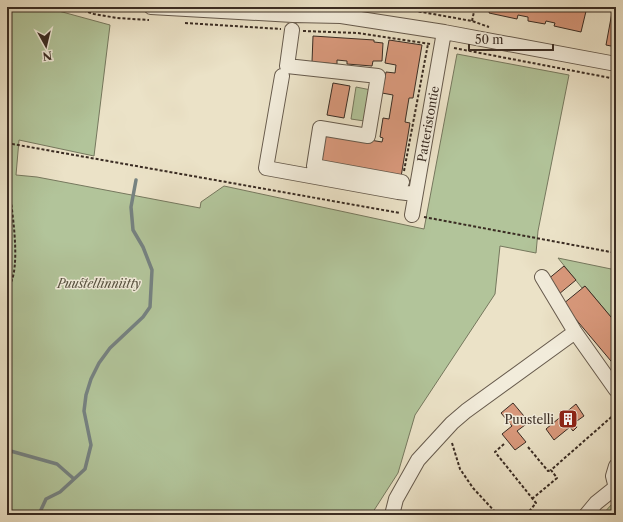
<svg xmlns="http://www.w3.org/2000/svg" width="623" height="522" font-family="'Libre Caslon Text',serif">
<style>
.green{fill:#b2c49a;stroke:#76785e}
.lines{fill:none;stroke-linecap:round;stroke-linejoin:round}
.stream{stroke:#768281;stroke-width:3.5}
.building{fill:#d8987b;stroke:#3a2c23}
.minor-casing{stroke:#665a4c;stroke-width:16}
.path{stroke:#3a2c23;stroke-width:2;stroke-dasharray:3 2;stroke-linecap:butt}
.minor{stroke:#f2ecdb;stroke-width:14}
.labels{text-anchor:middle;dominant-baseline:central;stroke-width:3;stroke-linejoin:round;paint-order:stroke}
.street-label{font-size:12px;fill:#3a2c23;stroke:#f2ecdb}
.park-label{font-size:12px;font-style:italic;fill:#585241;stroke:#f2ecdb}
.poi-label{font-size:12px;fill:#3a2c23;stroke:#f2ecdb;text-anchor:end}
</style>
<rect width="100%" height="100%" fill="#ebe2c7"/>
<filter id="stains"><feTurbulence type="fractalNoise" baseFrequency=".005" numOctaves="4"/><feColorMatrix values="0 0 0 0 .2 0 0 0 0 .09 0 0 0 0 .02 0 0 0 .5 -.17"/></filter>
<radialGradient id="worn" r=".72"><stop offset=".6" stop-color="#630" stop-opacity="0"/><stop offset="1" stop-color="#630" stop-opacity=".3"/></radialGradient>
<path class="green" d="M7,7H44L110,25L94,156L19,140L16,175L37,177L200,208L201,202L224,186L424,229L457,54L569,75L538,231L536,253L500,246L495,294L415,415L398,473L371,515H7Z
M356,87L376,91L371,122L351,119Z
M558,258L616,270V323L585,286L582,288Z
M612,504L616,509V515H602Z"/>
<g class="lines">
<path class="stream" d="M7,450L57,464L74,479
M40,512L46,499L60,492L85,469L91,445L84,411L86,395L91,379L99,363L110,348L143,317L150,307L152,270L143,247L133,230L131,207L136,180"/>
</g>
<path class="building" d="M491,7H587L581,32L554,26L555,23L546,21L545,24L528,21V17L518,15L517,19L489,13Z
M613,7H616V47L606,45Z
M313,36L374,40V42L383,43L382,61H373L372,66L347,64V61L337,60V64L312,62Z
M389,40L422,45L413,98H409L405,122L410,123L401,177L317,163L322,132L382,142L383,138L380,137L383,118L389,119L393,95L382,93L386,72L395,73L396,65L385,63Z
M333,83L350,86L344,118L327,115Z
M564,266L576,280L559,294L547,280Z
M585,286L616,323V367L563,304Z
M513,403L529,422L517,431L526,442L515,450L502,434L512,426L501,413Z
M576,404L584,416L574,423L577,427L573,431L570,427L554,440L546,429Z"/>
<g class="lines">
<g class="minor-casing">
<path id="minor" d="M151,7L293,15L341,16L444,32L616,64
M292,30L287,66L378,76L368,136L320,128L314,166L402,182
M282,76L266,168L398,192L415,194
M412,215L444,32
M542,277L575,332L616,390
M616,466L613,476L616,488
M392,515L396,499L418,460L452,423L466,411L575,332
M586,515L596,503L616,487"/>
</g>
<path class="path" d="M74,7L94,14L117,18L149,20
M394,7L472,21L489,27
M472,21L475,7
M185,23L281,29
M303,31L358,33L430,44
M454,48L616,79
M7,143L400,213
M404,171L428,44
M7,175C10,197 24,273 7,288
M424,217L616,253
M452,443L460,469L473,488L498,515
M504,444L495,452L536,503L526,515
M528,447L548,471L551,470
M532,499L557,478L551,470L616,413"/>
<use href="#minor" class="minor"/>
</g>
<defs>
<g id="building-square" transform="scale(1)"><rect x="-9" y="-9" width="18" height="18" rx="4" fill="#8f2418" stroke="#f2ecdb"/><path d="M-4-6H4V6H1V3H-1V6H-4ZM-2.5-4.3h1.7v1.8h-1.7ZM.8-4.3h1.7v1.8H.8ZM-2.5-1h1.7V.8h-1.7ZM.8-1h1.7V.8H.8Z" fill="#fff"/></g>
</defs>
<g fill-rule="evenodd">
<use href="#building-square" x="568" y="419"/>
</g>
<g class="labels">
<g class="street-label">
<text transform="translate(428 124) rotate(-80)">Patteristontie</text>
</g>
<g class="park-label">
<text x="99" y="283">Puustellinniitty</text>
</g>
<g class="poi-label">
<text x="554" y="419">Puustelli</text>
</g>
</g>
<rect width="623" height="522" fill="none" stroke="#ebe2c7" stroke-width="24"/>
<rect x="8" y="8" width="607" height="506" fill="none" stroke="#3a2c23" stroke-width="2"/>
<rect x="12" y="12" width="599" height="498" fill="none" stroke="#3a2c23"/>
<g transform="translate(46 46) rotate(172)" stroke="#f2ecdb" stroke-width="3" paint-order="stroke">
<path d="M0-3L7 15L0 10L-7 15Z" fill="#3a2c23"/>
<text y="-6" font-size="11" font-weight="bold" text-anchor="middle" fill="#3a2c23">N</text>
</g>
<path d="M469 44v6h84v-6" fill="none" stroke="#3a2c23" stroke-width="2"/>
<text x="475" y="44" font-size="12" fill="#3a2c23" stroke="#f2ecdb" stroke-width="3" paint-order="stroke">50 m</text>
<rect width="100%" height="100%" filter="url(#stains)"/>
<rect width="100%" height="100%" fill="url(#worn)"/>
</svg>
